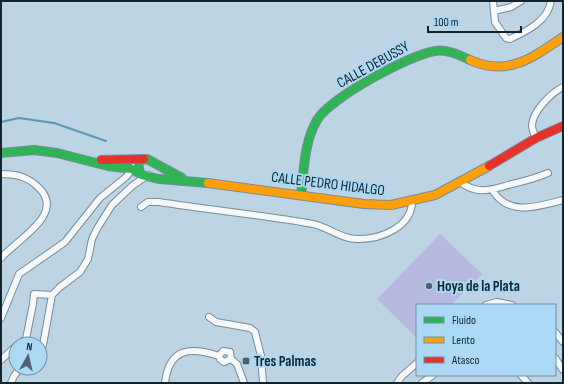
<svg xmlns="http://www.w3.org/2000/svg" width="564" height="384" font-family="'Sofia Sans Condensed',sans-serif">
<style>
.green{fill:#b5b8df}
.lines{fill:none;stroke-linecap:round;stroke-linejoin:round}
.stream{stroke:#5198bd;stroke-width:2}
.street-casing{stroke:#798c98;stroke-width:8}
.fast-casing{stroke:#798c98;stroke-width:10}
.slow-casing{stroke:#798c98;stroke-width:10}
.jam-casing{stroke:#798c98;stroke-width:10}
.street{stroke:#f5f9fb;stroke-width:6}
.fast{stroke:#30b455;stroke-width:8}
.slow{stroke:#ff9f0a;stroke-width:8}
.jam{stroke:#e5322d;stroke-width:8}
.poi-dot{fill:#4e626d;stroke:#abd8f4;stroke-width:1.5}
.labels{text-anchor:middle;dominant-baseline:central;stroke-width:4;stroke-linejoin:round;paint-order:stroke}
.street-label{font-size:15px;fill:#12242e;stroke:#abd8f4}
.poi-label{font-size:15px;font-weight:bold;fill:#12242e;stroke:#abd8f4;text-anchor:start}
</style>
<rect width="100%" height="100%" fill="#bcd4e3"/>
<path class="green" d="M440,234L482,274L451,305H417V338L377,299Z"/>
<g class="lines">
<path class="stream" d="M1,122L19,118L54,123L106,141"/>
<g class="street-casing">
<path id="street" d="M493,1L495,22L506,38L510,39C527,31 548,21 551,1
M494,11L511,7L521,1
M536,138C534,134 532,129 532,125C533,111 551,93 563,87
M1,174C17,174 29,177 40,189C65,215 15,241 1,258
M460,182C479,196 492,189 512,184C525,181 536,178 548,173
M493,191C509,217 539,206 563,200
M141,207L148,202H159C210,210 262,215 313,224C328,227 343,240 359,239C381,239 412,227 412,201
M486,305L497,302L512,305
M209,317L216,322L250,328L255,332L261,356L263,383
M1,318L19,274L65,242L100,198L126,177L134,167
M555,332L563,342
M19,344L26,339L33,304L34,294L52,295
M40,349L43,345L52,295L60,287L80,272L88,259L92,239L98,227L112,205L132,186L148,175
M219,356L223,351L230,352L231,359L237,364L244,383
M219,356L220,359L224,362L231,359
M555,358L563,370
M1,360L16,346
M521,375L528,383
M11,383L14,376L20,368
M165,383C169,347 191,347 219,356
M397,383L402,376L417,363
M422,383L433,375"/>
</g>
<g class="fast-casing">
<path id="fast" d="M1,153L34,150L57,153L108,166L132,169L142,175L159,179L208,183
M140,173L138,163L141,160L147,159L182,178
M301,195C304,170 304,142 317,120C330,98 409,55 435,51C447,49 459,55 470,60"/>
</g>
<g class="slow-casing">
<path id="slow" d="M470,60C508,77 532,58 563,37
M208,183L364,204L391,205L435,195L489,166"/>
</g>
<g class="jam-casing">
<path id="jam" d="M101,160L144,159
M489,166L536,138L563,126"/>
</g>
<use href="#street" class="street"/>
<use href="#fast" class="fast"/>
<use href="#slow" class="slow"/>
<use href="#jam" class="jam"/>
</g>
<g class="poi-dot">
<circle cx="429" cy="286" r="4"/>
<rect x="242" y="357" width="8" height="8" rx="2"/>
</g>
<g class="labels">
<g class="street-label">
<text transform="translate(373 65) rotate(-29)">CALLE DEBUSSY</text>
<text transform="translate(328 184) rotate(7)">CALLE PEDRO HIDALGO</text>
</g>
<g class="poi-label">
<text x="437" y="286">Hoya de la Plata</text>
<text x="254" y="361">Tres Palmas</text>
</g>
</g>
<rect width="564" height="384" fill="none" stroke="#12242e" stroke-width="4"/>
<rect x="416" y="304" width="140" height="72" fill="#abd8f4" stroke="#6e90a5"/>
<rect x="424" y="317" width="20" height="6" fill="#30b455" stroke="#6e90a5"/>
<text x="452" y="324" font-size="12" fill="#12242e">Fluido</text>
<rect x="424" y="337" width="20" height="6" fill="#ff9f0a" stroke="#6e90a5"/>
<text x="452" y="344" font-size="12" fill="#12242e">Lento</text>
<rect x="424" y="357" width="20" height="6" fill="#e5322d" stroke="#6e90a5"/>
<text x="452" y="364" font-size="12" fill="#12242e">Atasco</text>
<g transform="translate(28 356) rotate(8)"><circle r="19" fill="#abd8f4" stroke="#6e90a5"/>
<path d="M0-3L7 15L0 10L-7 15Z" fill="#4e626d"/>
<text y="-6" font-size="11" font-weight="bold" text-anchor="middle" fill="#12242e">N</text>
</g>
<path d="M428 26v6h93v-6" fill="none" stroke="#12242e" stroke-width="2"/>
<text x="434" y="26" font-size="12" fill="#12242e" stroke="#abd8f4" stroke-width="3" paint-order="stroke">100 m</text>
</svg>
